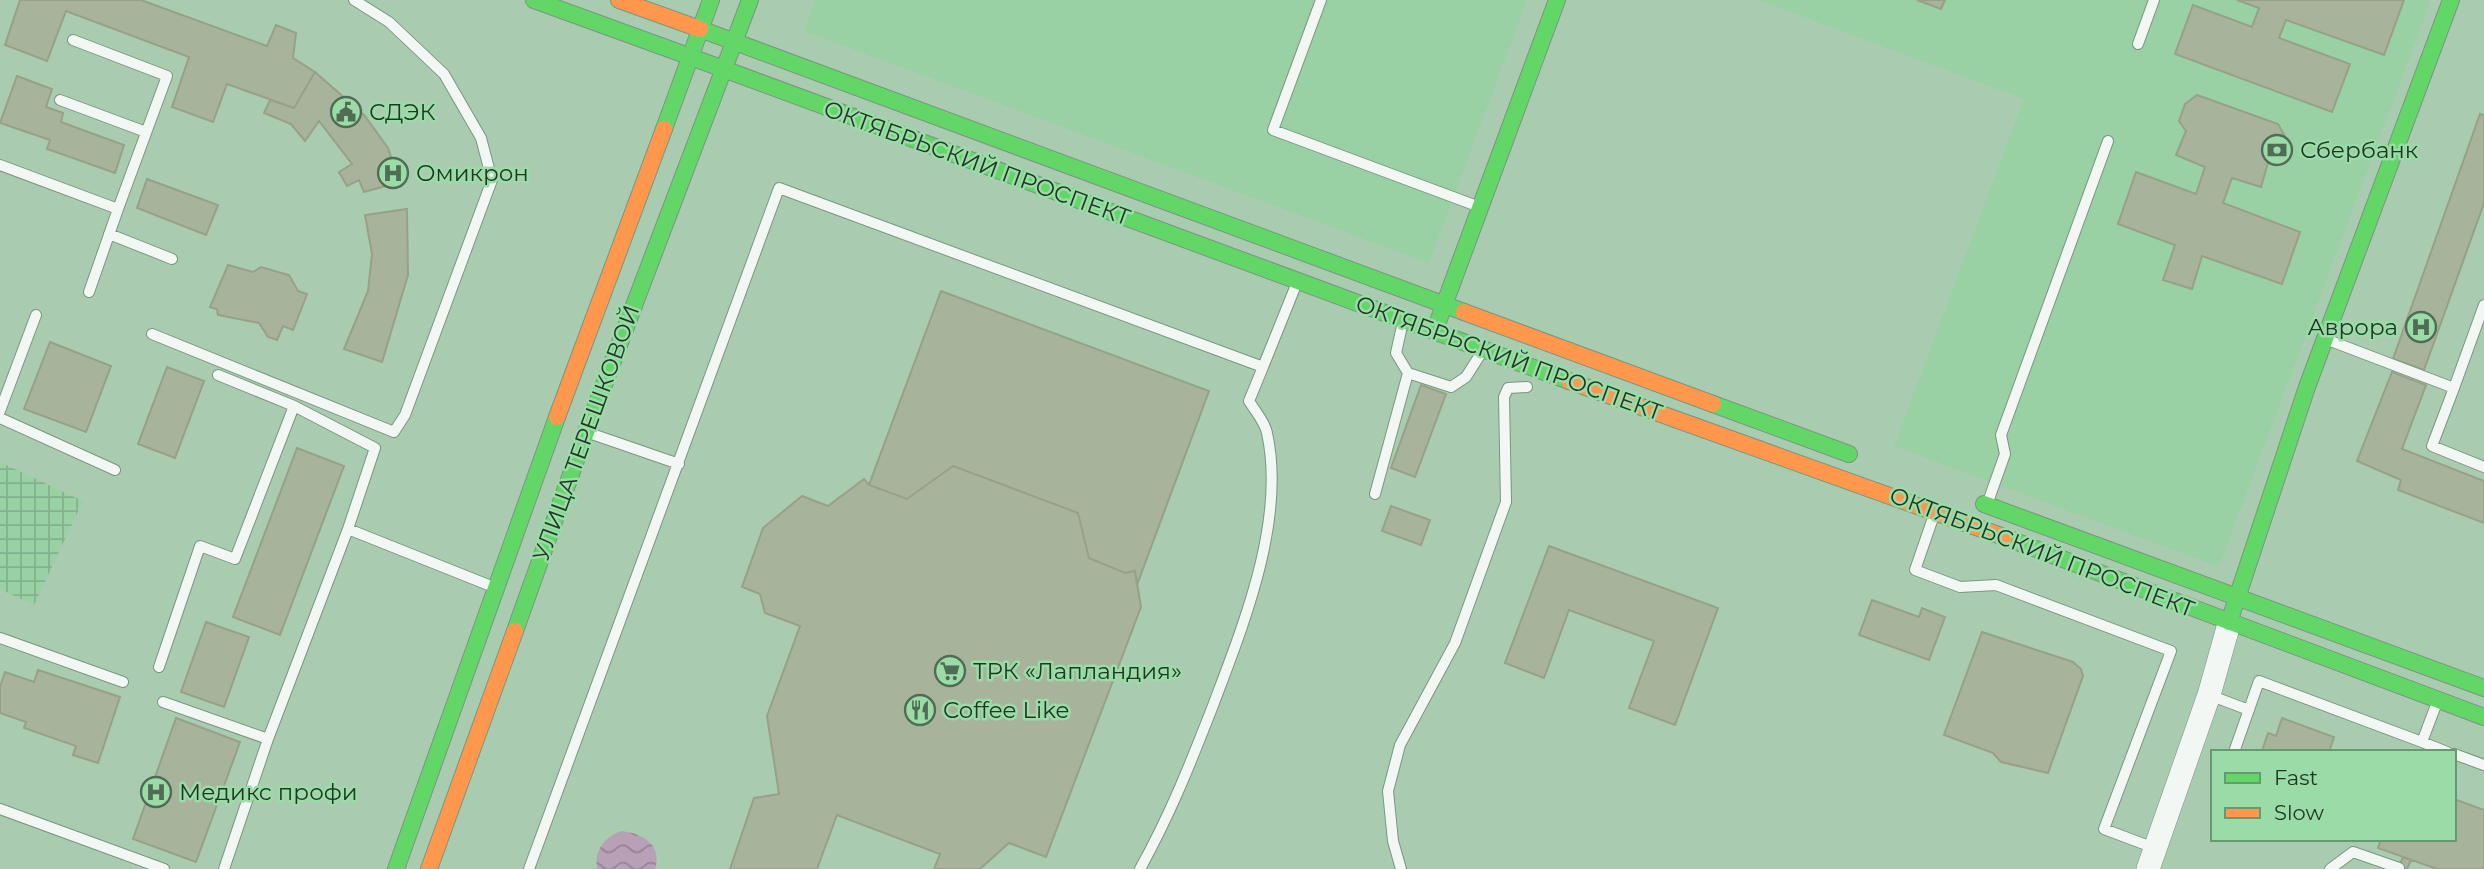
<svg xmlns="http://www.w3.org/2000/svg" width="2484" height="869" font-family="Montserrat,sans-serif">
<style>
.built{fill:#99d0a4}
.industrial{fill:url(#industrial-grid)}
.water{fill:url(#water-waves)}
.building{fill:#a8b39b;stroke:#96a186;stroke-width:2}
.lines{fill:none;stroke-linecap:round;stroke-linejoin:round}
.lane-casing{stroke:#7a9680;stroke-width:12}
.street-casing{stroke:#7a9680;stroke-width:24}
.fast-casing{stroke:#7a9680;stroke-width:18}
.slow-casing{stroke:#7a9680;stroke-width:18}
.lane{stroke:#f2f7f3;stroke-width:10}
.street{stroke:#f2f7f3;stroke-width:23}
.fast{stroke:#63d668;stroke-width:16}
.slow{stroke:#ff974d;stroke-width:16}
.labels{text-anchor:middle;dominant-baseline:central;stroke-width:5;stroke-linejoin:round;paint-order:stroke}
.poi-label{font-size:23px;fill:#1e3823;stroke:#9adba7;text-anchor:start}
.street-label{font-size:23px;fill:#1e3823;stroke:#9adba7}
</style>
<defs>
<pattern id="industrial-grid" width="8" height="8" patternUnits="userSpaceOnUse" patternTransform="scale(1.75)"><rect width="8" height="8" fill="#99d0a4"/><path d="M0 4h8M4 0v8" fill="none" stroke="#83b38d"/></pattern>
<pattern id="water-waves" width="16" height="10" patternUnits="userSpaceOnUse" patternTransform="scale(1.75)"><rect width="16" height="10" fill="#b8a0b6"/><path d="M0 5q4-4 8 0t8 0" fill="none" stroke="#958394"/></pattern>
</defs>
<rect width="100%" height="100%" fill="#a9ccb0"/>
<path class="built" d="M815,0H1527L1429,263L804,31Z
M1759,0H2431L2219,567L1894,446L2024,99Z"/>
<path class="industrial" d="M0,462L83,501L34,605L0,589Z"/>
<path class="water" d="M621,831C641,833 663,844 655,869H597C594,850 604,838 621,831Z"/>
<path class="building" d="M20,0H141L267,46L276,25L296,33L293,58L315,72L294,108L227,84L213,122L172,107L189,57L66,11L47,61L5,45Z
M1917,0H1945L1941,9Z
M2237,0H2404L2384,55L2286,20L2279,38L2350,64L2332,112L2175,54L2193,5L2252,27L2259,8Z
M315,72L364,115L388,148L400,182L364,192L359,180L347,186L339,172L352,164L319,121L305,141L291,124L264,113L270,100L294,108Z
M17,76L52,89L46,107L63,113L61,122L124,145L115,173L47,149L50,140L0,123Z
M2197,95L2278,124L2286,138L2280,155L2269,159L2261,187L2232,178L2223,203L2300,232L2282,284L2202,256L2192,289L2163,280L2175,245L2118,224L2136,172L2196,194L2205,167L2176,155L2186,131L2179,121L2185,104Z
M2480,114L2484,115V203L2424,370L2393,359Z
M147,179L218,205L206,235L137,208Z
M407,209L408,275L382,362L344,349L368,291L372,254L365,215Z
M228,265L253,272L261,267L289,275L298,291L307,294L293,330L283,326L277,340L268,337L259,323L218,315L217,309L210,307Z
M941,291L1209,391L1137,585L1135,571L1125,573L1089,558L1078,513L953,466L907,499L869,485Z
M50,342L111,366L86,432L24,409Z
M167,367L204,381L175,458L138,444Z
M2392,372L2426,385L2402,449L2484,481V523L2398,490L2401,480L2357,461Z
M1421,385L1446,394L1415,477L1391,468Z
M297,448L344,466L280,635L233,617Z
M953,466L1078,513L1089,558L1125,573L1135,571L1141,607L1046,857L1009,843L980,869H934L940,854L837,815L817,869H730L754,798L779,794L767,716L800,626L765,613L760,594L742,587L763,528L802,496L828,506L864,479L869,485L907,499Z
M1391,506L1430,520L1421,545L1382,531Z
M1549,546L1718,608L1675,725L1629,708L1654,641L1569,610L1544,678L1505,663Z
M1872,600L1919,617L1922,608L1945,617L1929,660L1859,635Z
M206,622L249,637L224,707L181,692Z
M1982,632L2073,662L2081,669L2083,676L2048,773L2001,762L1993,753L1944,735Z
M38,670L120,697L98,763L73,755L76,746L24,728L26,722L0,713V687L5,672L34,682Z
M176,718L240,742L196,862L133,839Z
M2282,718L2334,737L2329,752L2262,751L2268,733L2276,736Z
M2454,799L2484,810V869H2437L2378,848L2381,839H2454Z
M2403,857L2411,860L2407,869H2398Z"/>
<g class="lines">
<g class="lane-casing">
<path id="lane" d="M1321,0L1273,130L1477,206
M73,40L167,76L118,209
M2138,44L2154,0
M60,100L146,132
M0,165L118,209L89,292
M109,234L172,259
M1402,326L1396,353L1408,373L1451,387L1466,377L1480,355
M152,334L394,432L405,415L492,180L481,138L444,74L389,22L354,0
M2328,340L2454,388L2432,446L2484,467
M1263,367L1296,285
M218,375L294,406L375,448L348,529
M2454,388L2484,305
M0,411L36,315
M0,418L115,470
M589,433L679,464
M1375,494L1408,373
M1989,499L2005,454L2001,435L2108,141
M1934,515L1915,570L1960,587L1996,585L2171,651L2104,829L2157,849
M0,638L123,682
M159,667L200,546L235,559L294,406
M2209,695L2249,710
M163,702L268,739L348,529L491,586
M2436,705L2422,742L2447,752
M2234,752L2259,681L2422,742
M2454,754L2484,765
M0,809L164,869
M224,869L268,739
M529,869L779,188L1263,367L1249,401C1255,411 1265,422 1267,433C1286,520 1244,623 1214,703C1191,762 1171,813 1140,869
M1401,869L1393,841L1388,791L1400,745L1455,643L1506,502L1504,397L1508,388L1527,387
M2330,869L2353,852L2399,868"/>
</g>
<g class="street-casing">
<path id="street" d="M2148,869L2209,695L2229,624"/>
</g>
<g class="fast-casing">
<path id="fast" d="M534,0L691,57
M700,29L1464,312
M691,57L1569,381
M664,129L711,0
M1436,327L1557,0
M1713,404L1849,454
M1984,504L2484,688
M2004,537L2484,717
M2229,622L2307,387L2451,0
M515,631L586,432L750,0
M396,869L557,417"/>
</g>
<g class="slow-casing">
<path id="slow" d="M619,0L700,29
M1464,312L1713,404
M1569,381L2004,537
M557,417L664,129
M429,869L515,631"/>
</g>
<use href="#lane" class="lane"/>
<use href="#street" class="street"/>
<use href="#fast" class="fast"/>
<use href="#slow" class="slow"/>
</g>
<defs>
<g id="civic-ring" transform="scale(1.575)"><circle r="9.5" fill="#9adba7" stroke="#4f6c54" stroke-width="1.5"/><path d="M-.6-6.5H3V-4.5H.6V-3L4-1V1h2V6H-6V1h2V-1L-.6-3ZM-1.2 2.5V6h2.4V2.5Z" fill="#4f6c54"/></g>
<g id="bank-ring" transform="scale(1.575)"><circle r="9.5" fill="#9adba7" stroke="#4f6c54" stroke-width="1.5"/><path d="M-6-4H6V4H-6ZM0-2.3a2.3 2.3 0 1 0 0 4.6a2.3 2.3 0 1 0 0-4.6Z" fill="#4f6c54"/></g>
<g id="hospital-ring" transform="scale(1.575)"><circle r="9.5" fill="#9adba7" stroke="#4f6c54" stroke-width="1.5"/><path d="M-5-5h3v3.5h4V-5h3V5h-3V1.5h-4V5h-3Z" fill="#4f6c54"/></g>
<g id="supermarket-ring" transform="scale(1.575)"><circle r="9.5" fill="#9adba7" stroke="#4f6c54" stroke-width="1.5"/><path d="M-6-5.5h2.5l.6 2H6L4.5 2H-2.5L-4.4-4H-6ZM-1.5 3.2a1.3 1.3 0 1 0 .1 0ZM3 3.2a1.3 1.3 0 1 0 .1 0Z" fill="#4f6c54"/></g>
<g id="restaurant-ring" transform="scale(1.575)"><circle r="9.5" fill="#9adba7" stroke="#4f6c54" stroke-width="1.5"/><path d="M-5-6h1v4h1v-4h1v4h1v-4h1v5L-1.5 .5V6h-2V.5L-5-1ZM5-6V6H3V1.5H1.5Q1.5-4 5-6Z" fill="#4f6c54"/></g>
</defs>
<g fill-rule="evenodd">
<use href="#civic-ring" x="346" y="112"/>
<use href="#bank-ring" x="2277" y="150"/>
<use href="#hospital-ring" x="393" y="173"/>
<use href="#hospital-ring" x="2421" y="327"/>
<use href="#supermarket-ring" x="950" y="671"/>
<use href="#restaurant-ring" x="920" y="710"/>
<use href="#hospital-ring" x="156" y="792"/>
</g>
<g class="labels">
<g class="poi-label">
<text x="369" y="112">СДЭК</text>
<text x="2300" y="150">Сбербанк</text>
<text x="416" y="173">Омикрон</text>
<text x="2398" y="327" text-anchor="end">Аврора</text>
<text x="973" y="671">ТРК «Лапландия»</text>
<text x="943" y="710">Coffee Like</text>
<text x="179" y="792">Медикс профи</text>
</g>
<g class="street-label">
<text transform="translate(977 163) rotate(20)">ОКТЯБРЬСКИЙ ПРОСПЕКТ</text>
<text transform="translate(1509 358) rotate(20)">ОКТЯБРЬСКИЙ ПРОСПЕКТ</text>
<text transform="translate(586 433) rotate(-70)">УЛИЦА ТЕРЕШКОВОЙ</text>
<text transform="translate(2042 552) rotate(21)">ОКТЯБРЬСКИЙ ПРОСПЕКТ</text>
</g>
</g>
<rect x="2211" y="750" width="245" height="91" fill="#9adba7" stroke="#689a72" stroke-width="2"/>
<rect x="2225" y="773" width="35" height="10" fill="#63d668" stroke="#689a72" stroke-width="2"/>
<text x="2274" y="785" font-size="21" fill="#1e3823">Fast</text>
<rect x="2225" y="808" width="35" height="10" fill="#ff974d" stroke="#689a72" stroke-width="2"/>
<text x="2274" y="820" font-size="21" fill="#1e3823">Slow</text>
</svg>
